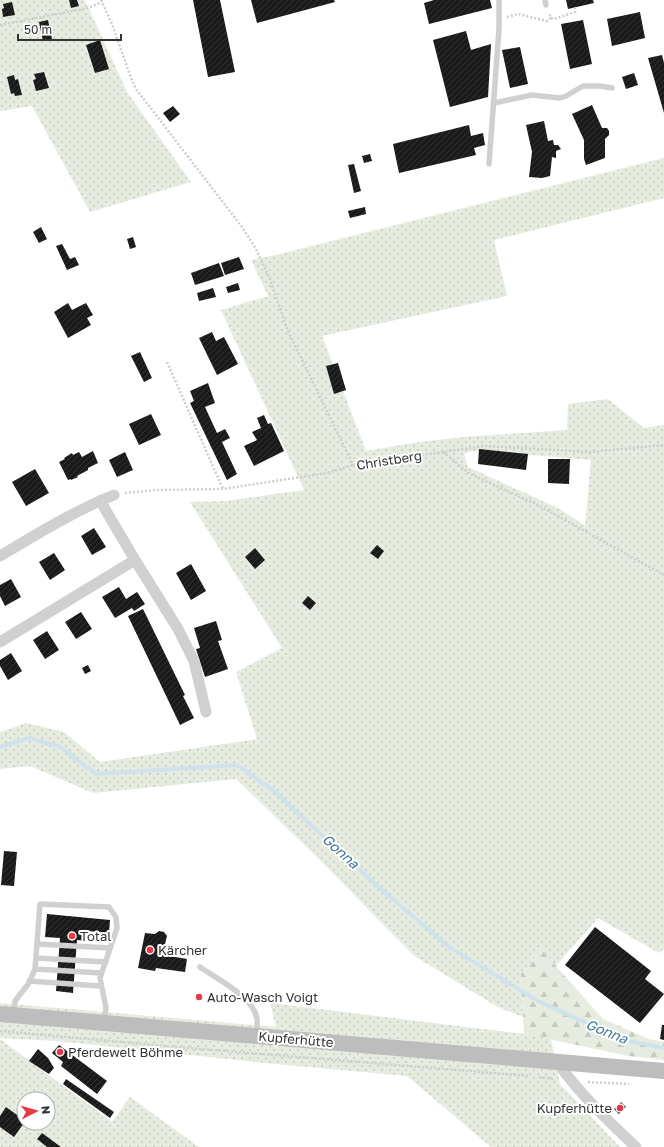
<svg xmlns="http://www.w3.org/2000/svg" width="664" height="1147" font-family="'Golos Text',sans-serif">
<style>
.green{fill:url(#green-dots);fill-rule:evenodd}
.forest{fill:url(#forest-firs)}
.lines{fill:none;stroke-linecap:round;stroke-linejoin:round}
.stream{stroke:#cfe2ee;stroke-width:4}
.building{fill:url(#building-hatch)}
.path{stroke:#cdcdcd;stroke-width:2.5;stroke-dasharray:2 2;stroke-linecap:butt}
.service{stroke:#d0d0d0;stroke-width:5.5}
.minor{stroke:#d0d0d0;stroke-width:11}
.secondary{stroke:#bdbdbd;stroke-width:16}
.poi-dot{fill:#e63946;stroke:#fff;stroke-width:1.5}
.labels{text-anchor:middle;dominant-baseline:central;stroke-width:4;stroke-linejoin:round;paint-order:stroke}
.street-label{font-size:13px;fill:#333;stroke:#fff}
.poi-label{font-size:13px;fill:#333;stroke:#fff;text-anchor:start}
.water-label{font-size:14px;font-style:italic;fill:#3f7597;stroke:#fff}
</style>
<defs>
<pattern id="green-dots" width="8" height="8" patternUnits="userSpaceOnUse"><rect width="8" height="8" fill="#e6ecdf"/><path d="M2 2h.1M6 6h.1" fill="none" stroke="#c6cbc0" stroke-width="1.8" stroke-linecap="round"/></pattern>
<pattern id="forest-firs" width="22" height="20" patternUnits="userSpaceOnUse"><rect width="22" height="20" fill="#e6ecdf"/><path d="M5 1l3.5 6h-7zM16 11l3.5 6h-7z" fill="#c6cbc0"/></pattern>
<pattern id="building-hatch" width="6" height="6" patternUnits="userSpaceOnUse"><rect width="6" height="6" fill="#1a1a1a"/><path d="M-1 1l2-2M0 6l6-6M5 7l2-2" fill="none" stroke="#333"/></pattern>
</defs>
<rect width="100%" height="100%" fill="#fff"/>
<path class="green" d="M0,0H85L127,92L191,182L90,212L32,106L0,111Z
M664,158V198L494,240L507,296L322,336L366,451L419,442L464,437L567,430L568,404L608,399L644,428L664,425V949L659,953L598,918L556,966L542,949L521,974L523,1017L496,1006L413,955L322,862L236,779L93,793L30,766L0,769V732L26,723L64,732L100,762L257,739L236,672L282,648L190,502L226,501L304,490L221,310L268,296L251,260L280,254ZM472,451H484L591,460L585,526L560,509L468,467L464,454Z
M0,1003L276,1027L270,1003L524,1034L551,1039L560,1084L620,1147H491L407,1076L275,1064L57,1041L0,1038Z
M0,1039L112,1122L130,1097L199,1147H0ZM24,1099H48V1123H24Z"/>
<path class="forest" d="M542,949L556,966L603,1019L649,1039L664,1042V1060L629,1056L524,1034L521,974Z"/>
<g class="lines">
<path class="stream" d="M0,747L29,738L60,747L96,774L237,765L274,791L374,883L449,947L540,1002L624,1040L664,1048"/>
</g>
<path class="building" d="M69,0H77L79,6L71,8Z
M193,0H220L235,72L208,77Z
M251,0H334L335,2L257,23Z
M434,0H490L492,8L429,24L424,3Z
M566,0H593L594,3L568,9Z
M12,2L15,15L3,17L2,9L4,8L3,4Z
M640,12L645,38L612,46L607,19Z
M48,20L52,39L43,41L39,22Z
M583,20L592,64L570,69L561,24Z
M466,31L471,50L491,44L488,97L450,107L433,40Z
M100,40L109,69L95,73L86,45Z
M520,47L528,84L510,88L502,50Z
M662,55L664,63V113L648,58Z
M44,72L49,88L36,91L33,80L36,79L34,74Z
M634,73L638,85L626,89L622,77Z
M14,75L15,80L18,79L22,95L15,96L14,93L11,94L7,77Z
M592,105L602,128H607L609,131V135L605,139V158L586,165L584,159V140L572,114Z
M173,106L180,114L170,122L163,113Z
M544,121L548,141L553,140L554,145H558L561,149L556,151V158L552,157L550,176L542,178L529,177L532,152L526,125Z
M469,125L471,136L483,133L485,145L474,148L476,155L399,173L393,144Z
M370,154L372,161L364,163L362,156Z
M354,164L361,191L354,193L348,165Z
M365,207L366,214L350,218L348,211Z
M41,227L47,239L39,243L33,232Z
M133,237L136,247L130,249L127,239Z
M62,244L70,259L75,257L79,265L67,270L56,246Z
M239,257L244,269L225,275L221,263Z
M219,263L224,276L195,285L191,273Z
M238,283L240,290L228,293L226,287Z
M213,288L216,297L199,301L197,293Z
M68,303L72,310L86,303L93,315L87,318L91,325L68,338L54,312Z
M212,332L216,341L224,337L238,364L217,375L199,338Z
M140,352L152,378L144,382L131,356Z
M338,363L346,390L334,394L326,366Z
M208,383L215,403L205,407L217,433L225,429L230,438L222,442L237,474L227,480L190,403L194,401L190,391Z
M151,414L161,435L139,445L129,424Z
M264,415L268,424L271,423L284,451L254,466L244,446L257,440L252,432L261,428L257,418Z
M479,449L528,454L526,470L478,464Z
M93,451L98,463L88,468V470L77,476L78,477L71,480V479L68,480L59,462L65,459L64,458L72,453L73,455L79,452L82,457Z
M125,452L133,470L117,477L109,460Z
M548,459H570L569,484L548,483Z
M35,469L49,493L26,506L12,482Z
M94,528L106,547L92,555L81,536Z
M377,545L384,551L378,559L370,553Z
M255,548L265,560L255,569L245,557Z
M54,553L65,570L50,580L39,562Z
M191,564L206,591L191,600L176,573Z
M11,579L21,597L5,606L0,596V585Z
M119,587L126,599L137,592L145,604L134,611L132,608L115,618L102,597Z
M308,596L316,603L310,610L302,603Z
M143,609L185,695L183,696L194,718L180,725L128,616Z
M81,612L92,629L76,639L65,622Z
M216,621L222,640L218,641L228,669L205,677L196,649L200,648L194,628Z
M47,631L59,650L45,659L33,640Z
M11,653L22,671L8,680L0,666V660Z
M88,665L91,671L85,674L82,668Z
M4,851L17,852L14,886L1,885Z
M47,914L110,920L109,933L88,931L87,941L77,940L73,993L56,991L60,938L45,937Z
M595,927L651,971L645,979L664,994L640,1023L565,965Z
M159,931L164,932L167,936L165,944L159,947L158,954L187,959L185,972L156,968L155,971L138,968L145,933L155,934Z
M662,1025H664V1040L660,1039Z
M59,1045L107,1081L97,1094L61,1066L63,1062L52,1053Z
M38,1049L48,1058L54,1068L49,1074L29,1061Z
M66,1079L114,1112L110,1118L63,1084Z
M621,1102L626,1107L619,1114L614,1109Z
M6,1107L24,1120V1123L14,1137L0,1127V1116Z
M42,1133L61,1147H47L37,1139Z"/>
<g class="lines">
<path class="path" d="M101,0L112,24L131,78L136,89L242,227L256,249L269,277L288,331L353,465
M507,17L518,14L547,21L551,18L549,13
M551,18L554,19L575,12V7
M0,25L88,8L102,2
M167,362L223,489
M443,452L470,474L538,505L664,575
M125,493L156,490L223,489L327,473L353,465L485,446L590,452L664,445
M0,1031L177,1047L530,1076
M539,1077L555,1079
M588,1082L629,1084"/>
<path class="service" d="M545,0L546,5
M494,103L532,95L560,98L566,96L583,86H600L612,88
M489,164L499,29V0
M37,944L110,948
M36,958L106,962
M200,967C217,979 254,997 257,1019C258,1024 256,1030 256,1035
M35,969L101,973
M29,981L100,986
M13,1014L15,1001L29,983L35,969L40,904L109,907L116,917L117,928L100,978L106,1008L104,1023"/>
<path class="minor" d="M0,556C37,534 74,511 114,495
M135,560L178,629L194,661L206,712
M0,642L135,560L105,509L101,500
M557,1062C580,1094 608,1121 636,1147"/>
<path class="secondary" d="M0,1014L664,1071"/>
</g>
<g class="poi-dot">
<circle cx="72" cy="936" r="4"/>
<circle cx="150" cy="950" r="4"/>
<circle cx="199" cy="997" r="4"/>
<circle cx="60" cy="1052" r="4"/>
<circle cx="620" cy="1108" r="4"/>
</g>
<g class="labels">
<g class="street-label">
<text transform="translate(389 460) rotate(-9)">Christberg</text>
<text transform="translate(296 1039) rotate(5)">Kupferhütte</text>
</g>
<g class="poi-label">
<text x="80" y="936">Total</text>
<text x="158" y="950">Kärcher</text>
<text x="207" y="997">Auto-Wasch Voigt</text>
<text x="68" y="1052">Pferdewelt Böhme</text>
<text x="612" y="1108" text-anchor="end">Kupferhütte</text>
</g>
<g class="water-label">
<text transform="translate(341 851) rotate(42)">Gonna</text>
<text transform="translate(607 1031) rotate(22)">Gonna</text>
</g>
</g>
<g transform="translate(36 1111) rotate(84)"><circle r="19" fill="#ffffff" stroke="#adadad"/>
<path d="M0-3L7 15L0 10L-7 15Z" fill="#e63946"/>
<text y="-6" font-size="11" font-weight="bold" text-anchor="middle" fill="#333333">N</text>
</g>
<path d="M18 34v6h103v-6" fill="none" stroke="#333333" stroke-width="2"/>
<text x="24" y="34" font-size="12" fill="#333333" stroke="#ffffff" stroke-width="3" paint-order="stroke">50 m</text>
</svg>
